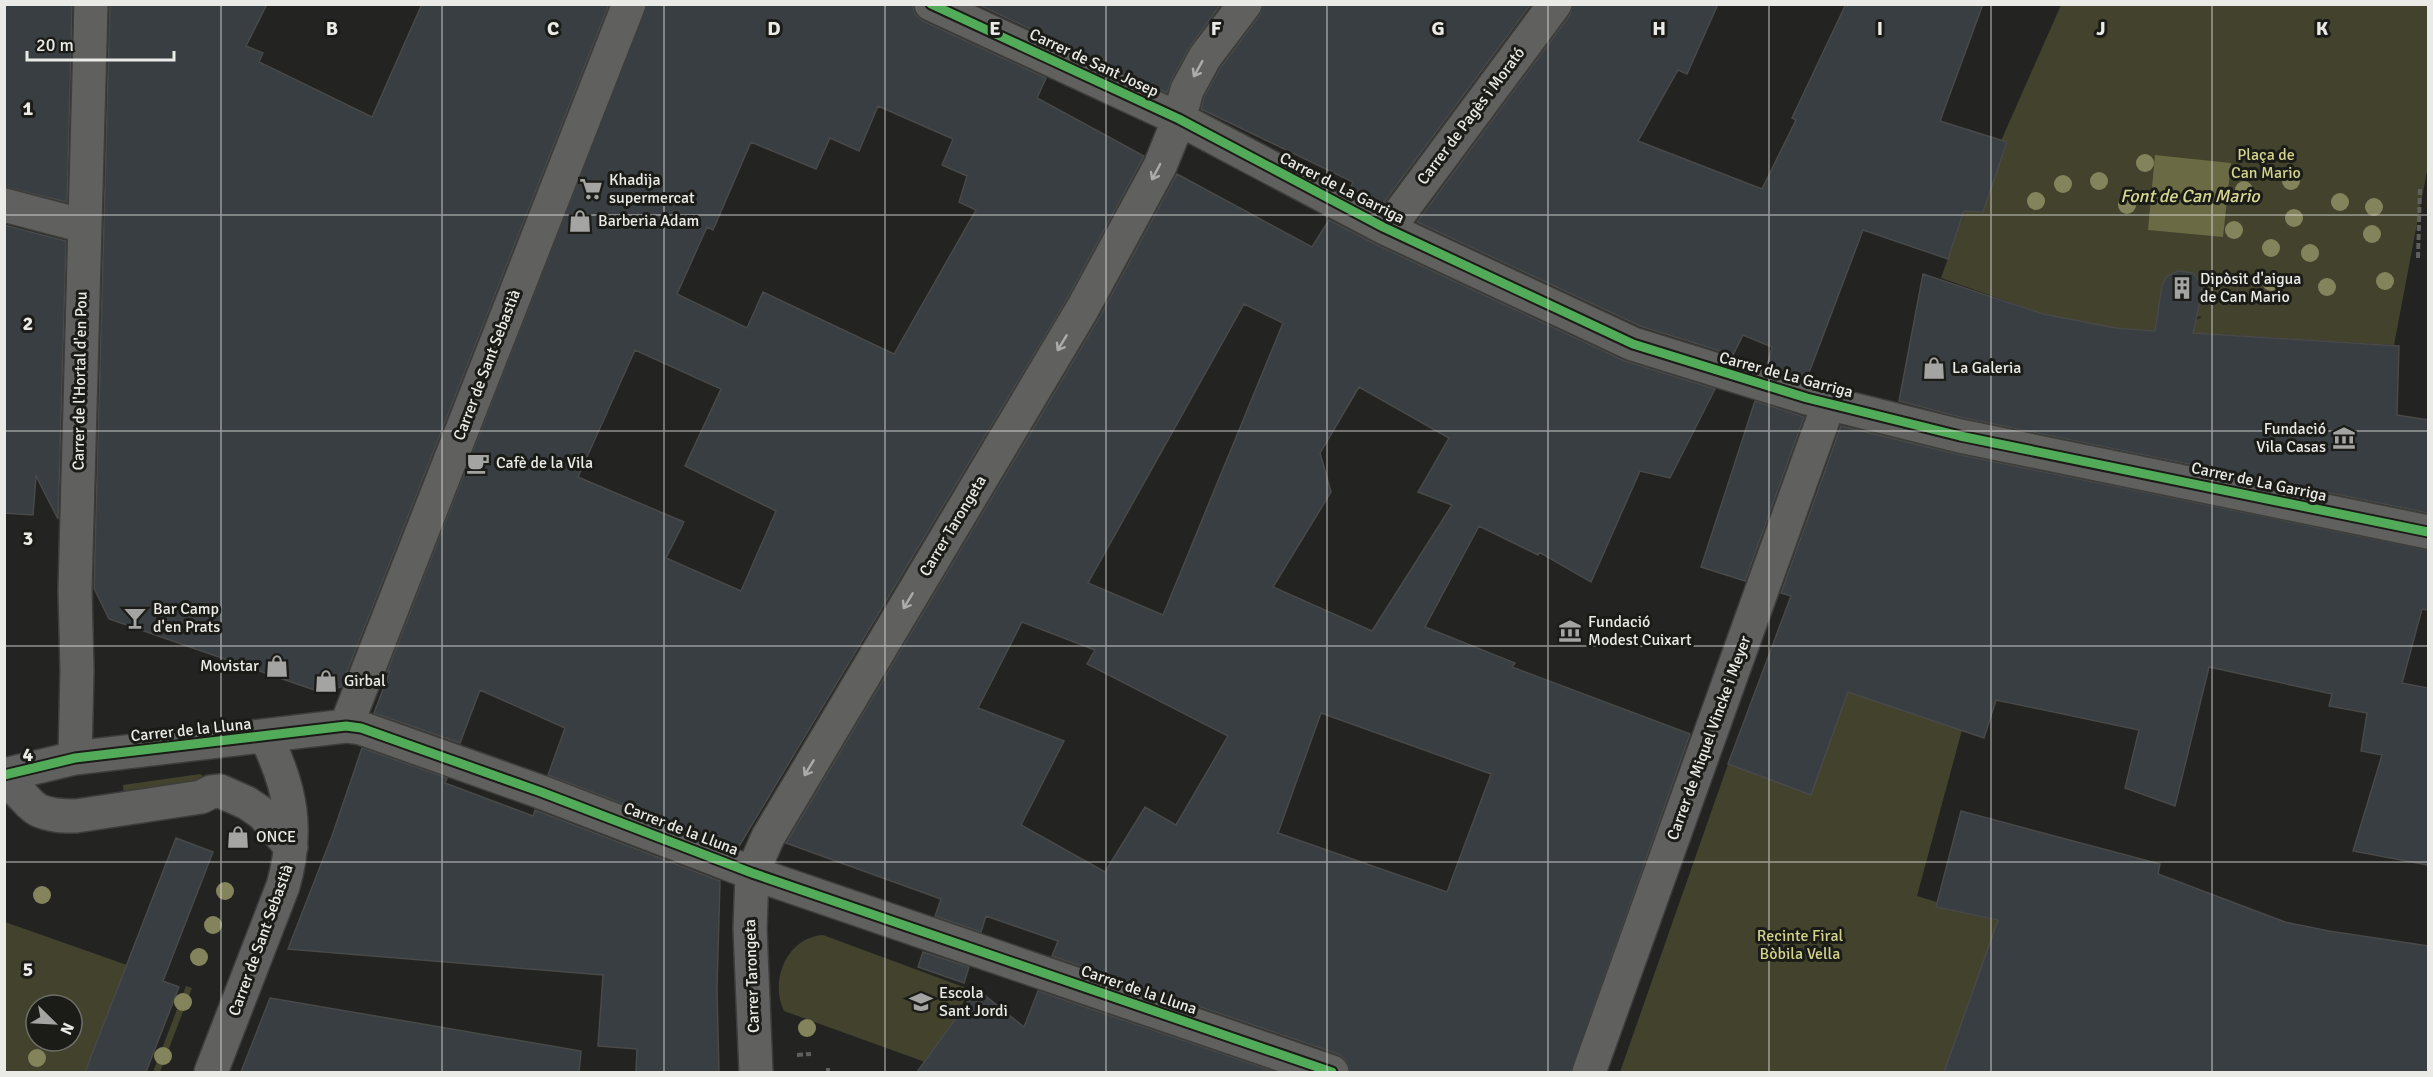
<svg xmlns="http://www.w3.org/2000/svg" width="2433" height="1077" font-family="Signika,sans-serif">
<style>
.green{fill:#42422d;fill-rule:evenodd}
.water{fill:#6a6a44}
.building{fill:#383e42;stroke:#484948;stroke-width:1.5;fill-rule:evenodd}
.lines{fill:none;stroke-linecap:round;stroke-linejoin:round}
.minor-casing{stroke:#3d3d3b;stroke-width:36}
.path{stroke:#5f5f5d;stroke-width:4;stroke-dasharray:6 3;stroke-linecap:butt}
.minor{stroke:#60605f;stroke-width:33}
.cycleway-casing{stroke:#1b1b17;stroke-width:13}
.cycleway{stroke:#51ab58;stroke-width:9}
.tree{fill:#84845c}
.oneway{stroke:#acacaa}
.grid{fill:none;stroke:#eaeae7;stroke-width:1.5;stroke-opacity:0.55}
.labels{text-anchor:middle;dominant-baseline:central;stroke-width:6;stroke-linejoin:round;paint-order:stroke}
.street-label{font-size:16px;fill:#eaeae7;stroke:#1b1b17}
.park-label{font-size:16px;fill:#d3d38d;stroke:#1b1b17}
.poi-label{font-size:16px;fill:#eaeae7;stroke:#1b1b17;text-anchor:start}
.water-label{font-size:18px;font-style:italic;fill:#d7d891;stroke:#1b1b17}
.grid-label{font-size:20px;text-anchor:middle;font-weight:bold;fill:#eaeae7;stroke:#1b1b17;stroke-width:6;stroke-linejoin:round;paint-order:stroke}
</style>
<rect width="100%" height="100%" fill="#232321"/>
<path class="green" d="M2061,5H2428V166L2394,345L2115,328L2043,314L1941,278L1965,211H1970ZM2157,310L2202,317C2188,325 2166,323 2157,310Z
M1860,424L2092,477L2051,665L1996,700L1984,738L1962,730L1917,896L1937,902L1936,907L2000,921L1944,1072H1620L1728,764L1854,430Z
M200,774L205,777L206,782L124,798L123,785Z
M5,922L127,965L102,1072H5ZM36,1005H72V1041H36Z
M823,935L969,989L939,1056L925,1062L784,1011C769,981 787,937 823,935Z
M186,986L192,988L160,1072H153Z"/>
<path class="water" d="M2155,155L2231,163L2223,237L2148,230Z"/>
<path class="building" d="M4,4H72L67,202L4,187Z
M110,4H267L246,46L263,53L259,62L372,117L422,4H609L341,687L323,693L109,619L94,588Z
M647,4H912L915,14L923,21L1046,78L1037,98L1144,156L1067,299L738,848L548,775L565,728L480,690L460,743L374,713L390,671L387,672ZM878,106L953,139L942,165L967,176L959,202L976,210L894,354L763,292L747,328L677,294L707,227L713,230L751,142L816,169L830,138L859,151ZM635,350L721,389L685,466L776,511L741,591L666,558L684,522L578,477Z
M977,4H1221L1189,48L1171,81L1167,93Z
M1263,4H1531L1382,205L1350,188L1353,182L1201,109L1204,97L1221,67L1260,15Z
M1573,4H1718L1687,74L1678,70L1638,141L1762,189L1796,120L1792,118L1846,4H1983L1940,121L2007,142L1983,212L1964,211L1948,259L1863,230L1807,378L1767,366L1772,347L1743,335L1733,355L1640,326L1417,222L1570,15Z
M1177,174L1312,247L1329,220L1375,244L1625,361L1715,389L1670,478L1640,471L1591,582L1539,552L1538,555L1479,526L1425,627L1515,663L1512,667L1690,734L1571,1072H1350L1346,1060L1338,1054L1052,956L1058,941L986,916L981,932L935,916L941,899L786,843L1099,318ZM1244,304L1283,323L1163,615L1088,583ZM1359,387L1449,438L1418,492L1452,505L1372,631L1273,587L1331,492L1320,453ZM1022,622L1095,650L1087,664L1228,736L1176,825L1145,807L1105,872L1021,825L1064,741L978,708ZM1321,713L1491,774L1447,892L1278,833Z
M4,225L66,241L58,519L36,476L33,515L4,513Z
M2178,271L2193,273L2201,283L2202,292L2193,333L2399,346L2397,415L2428,420V513L1964,418L1899,401L1923,274L2043,314L2115,328L2155,331L2162,285L2167,276Z
M1755,401L1804,417L1745,581L1701,567Z
M1841,426L1956,454L2428,550V610L2422,609L2402,683L2428,688V865L2353,851L2382,755L2361,751L2367,713L2329,706L2332,694L2209,667L2175,806L2125,788L2139,730L1996,700L1984,738L1848,692L1811,795L1728,764L1791,596L1781,593Z
M362,748L447,778L445,783L533,816L535,810L720,881L717,989L719,1072H636L637,1049L598,1046L603,975L288,949L332,836Z
M1961,811L2160,864L2158,874L2285,922L2329,931L2428,946V1072H1944L1998,920L1936,907Z
M176,838L213,852L163,981L179,987L146,1072H85Z
M923,952L969,967L964,983L918,967Z
M977,989L1024,1027L1038,991L1276,1072H917Z
M270,998L581,1051L579,1072H241Z"/>
<g class="lines">
<g class="minor-casing">
<path id="minor" d="M931,4L1179,119L1383,227L1633,344L1807,398L1960,436L2428,532
M4,205L84,226
M1388,229L1555,4
M346,726L629,4
M75,758L77,670L75,590L91,4
M4,775L75,758L346,726L361,728L541,792L752,873L1332,1072
M4,784C22,789 25,803 38,810C50,816 64,816 76,816L201,797L211,792L220,791L247,803L263,814L291,847
M211,1072L283,886C299,830 291,789 266,737
M756,1072L750,929L752,873L768,837L1083,308L1160,166L1179,119L1187,90L1205,57L1245,4
M1589,1072L1829,403"/>
</g>
<path class="path" d="M2418,258L2420,188
M797,1055L811,1054
M828,1068V1072"/>
<use href="#minor" class="minor"/>
<g class="cycleway-casing">
<path id="cycleway" d="M931,4L1179,119L1383,227L1633,344L1807,398L1960,436L2428,532
M4,775L75,758L346,726L361,728L541,792L752,873L1332,1072"/>
</g>
<use href="#cycleway" class="cycleway"/>
</g>
<g class="tree">
<circle cx="2145" cy="163" r="9"/>
<circle cx="2099" cy="181" r="9"/>
<circle cx="2291" cy="181" r="9"/>
<circle cx="2063" cy="184" r="9"/>
<circle cx="2244" cy="190" r="9"/>
<circle cx="2036" cy="201" r="9"/>
<circle cx="2340" cy="202" r="9"/>
<circle cx="2127" cy="205" r="9"/>
<circle cx="2374" cy="207" r="9"/>
<circle cx="2294" cy="218" r="9"/>
<circle cx="2234" cy="230" r="9"/>
<circle cx="2372" cy="234" r="9"/>
<circle cx="2271" cy="248" r="9"/>
<circle cx="2310" cy="253" r="9"/>
<circle cx="2385" cy="281" r="9"/>
<circle cx="2271" cy="282" r="9"/>
<circle cx="2327" cy="287" r="9"/>
<circle cx="225" cy="891" r="9"/>
<circle cx="42" cy="895" r="9"/>
<circle cx="213" cy="925" r="9"/>
<circle cx="199" cy="957" r="9"/>
<circle cx="183" cy="1002" r="9"/>
<circle cx="807" cy="1028" r="9"/>
<circle cx="163" cy="1056" r="9"/>
<circle cx="37" cy="1058" r="9"/>
</g>
<defs><path id="oneway-shaft" d="M-6 0H5M1.5-3L5.5 0L1.5 3" fill="none" stroke-width="1.6" stroke-linecap="round" stroke-linejoin="round" transform="scale(1.5)"/></defs>
<g class="oneway">
<use href="#oneway-shaft" transform="translate(1198 69) rotate(119)"/>
<use href="#oneway-shaft" transform="translate(1156 172) rotate(118)"/>
<use href="#oneway-shaft" transform="translate(1062 343) rotate(121)"/>
<use href="#oneway-shaft" transform="translate(908 601) rotate(121)"/>
<use href="#oneway-shaft" transform="translate(809 768) rotate(121)"/>
</g>
<path class="grid" d="M221,4V1072M442,4V1072M664,4V1072M885,4V1072M1106,4V1072M1327,4V1072M1548,4V1072M1769,4V1072M1991,4V1072M2212,4V1072M4,215H2428M4,431H2428M4,646H2428M4,862H2428"/>
<defs>
<g id="supermarket-bare" transform="scale(1.8)"><path d="M-6-5.5h2.5l.6 2H6L4.5 2H-2.5L-4.4-4H-6ZM-1.5 3.2a1.3 1.3 0 1 0 .1 0ZM3 3.2a1.3 1.3 0 1 0 .1 0Z" fill="#a4a4a2" stroke="#1b1b17" stroke-width="2.5" paint-order="stroke"/></g>
<g id="shop-bare" transform="scale(1.8)"><path d="M-5-2.5h2.3a2.7 3.5 0 0 1 5.4 0H5L5.5 6h-11ZM-1.5-2.5h3a1.5 2.3 0 0 0-3 0Z" fill="#a4a4a2" stroke="#1b1b17" stroke-width="2.5" paint-order="stroke"/></g>
<g id="building-bare" transform="scale(1.8)"><path d="M-4-6H4V6H1V3H-1V6H-4ZM-2.5-4.3h1.7v1.8h-1.7ZM.8-4.3h1.7v1.8H.8ZM-2.5-1h1.7V.8h-1.7ZM.8-1h1.7V.8H.8Z" fill="#a4a4a2" stroke="#1b1b17" stroke-width="2.5" paint-order="stroke"/></g>
<g id="museum-bare" transform="scale(1.8)"><path d="M0-6L6-3V-2H-6V-3ZM-5-1h2V3h-2ZM-1-1h2V3h-2ZM3-1h2V3H3ZM-6 4H6V6H-6Z" fill="#a4a4a2" stroke="#1b1b17" stroke-width="2.5" paint-order="stroke"/></g>
<g id="cafe-bare" transform="scale(1.8)"><path d="M-5.5-4.5H6V0H3Q3 3.5 0 3.5H-2.5Q-5.5 3.5-5.5 0ZM3-3.2v2h1.7v-2ZM-6 4.5H4V6H-6Z" fill="#a4a4a2" stroke="#1b1b17" stroke-width="2.5" paint-order="stroke"/></g>
<g id="bar-bare" transform="scale(1.8)"><path d="M-6-5H6L.8 .8V4.5H3.5V6h-7V4.5H-.8V.8Z" fill="#a4a4a2" stroke="#1b1b17" stroke-width="2.5" paint-order="stroke"/></g>
<g id="school-bare" transform="scale(1.8)"><path d="M0-5L7-2L0 1L-7-2ZM-4 1L0 2.5L4 1V4Q0 6-4 4Z" fill="#a4a4a2" stroke="#1b1b17" stroke-width="2.5" paint-order="stroke"/></g>
</defs>
<g fill-rule="evenodd">
<use href="#supermarket-bare" x="591" y="189"/>
<use href="#shop-bare" x="580" y="221"/>
<use href="#building-bare" x="2182" y="288"/>
<use href="#shop-bare" x="1934" y="368"/>
<use href="#museum-bare" x="2344" y="438"/>
<use href="#cafe-bare" x="478" y="463"/>
<use href="#bar-bare" x="135" y="618"/>
<use href="#museum-bare" x="1570" y="631"/>
<use href="#shop-bare" x="277" y="666"/>
<use href="#shop-bare" x="326" y="681"/>
<use href="#shop-bare" x="238" y="837"/>
<use href="#school-bare" x="921" y="1002"/>
</g>
<g class="labels">
<g class="street-label">
<text transform="translate(1094 63) rotate(25)">Carrer de Sant Josep</text>
<text transform="translate(1471 116) rotate(-53)">Carrer de Pagès i Morató</text>
<text transform="translate(1342 188) rotate(27)">Carrer de La Garriga</text>
<text transform="translate(487 365) rotate(-69)">Carrer de Sant Sebastià</text>
<text transform="translate(1786 375) rotate(15)">Carrer de La Garriga</text>
<text transform="translate(80 381) rotate(-89)">Carrer de l'Hortal d'en Pou</text>
<text transform="translate(2259 482) rotate(12)">Carrer de La Garriga</text>
<text transform="translate(953 526) rotate(-59)">Carrer Tarongeta</text>
<text transform="translate(191 730) rotate(-6)">Carrer de la Lluna</text>
<text transform="translate(1709 738) rotate(-70)">Carrer de Miquel Vincke i Meyer</text>
<text transform="translate(681 829) rotate(21)">Carrer de la Lluna</text>
<text transform="translate(261 940) rotate(-70)">Carrer de Sant Sebastià</text>
<text transform="translate(752 976) rotate(-92)">Carrer Tarongeta</text>
<text transform="translate(1139 990) rotate(19)">Carrer de la Lluna</text>
</g>
<g class="park-label">
<text x="2266" y="155">Plaça de<tspan x="2266" dy="18">Can Mario</tspan></text>
<text x="1800" y="936">Recinte Firal<tspan x="1800" dy="18">Bòbila Vella</tspan></text>
</g>
<g class="poi-label">
<text x="609" y="180">Khadija<tspan x="609" dy="18">supermercat</tspan></text>
<text x="598" y="221">Barberia Adam</text>
<text x="2200" y="279">Dipòsit d'aigua<tspan x="2200" dy="18">de Can Mario</tspan></text>
<text x="1952" y="368">La Galeria</text>
<text x="2326" y="429" text-anchor="end">Fundació<tspan x="2326" dy="18">Vila Casas</tspan></text>
<text x="496" y="463">Cafè de la Vila</text>
<text x="153" y="609">Bar Camp<tspan x="153" dy="18">d'en Prats</tspan></text>
<text x="1588" y="622">Fundació<tspan x="1588" dy="18">Modest Cuixart</tspan></text>
<text x="259" y="666" text-anchor="end">Movistar</text>
<text x="344" y="681">Girbal</text>
<text x="256" y="837">ONCE</text>
<text x="939" y="993">Escola<tspan x="939" dy="18">Sant Jordi</tspan></text>
</g>
<g class="water-label">
<text x="2190" y="196">Font de Can Mario</text>
</g>
</g>
<g class="grid-label">
<text x="332" y="35">B</text>
<text x="553" y="35">C</text>
<text x="774" y="35">D</text>
<text x="995" y="35">E</text>
<text x="1216" y="35">F</text>
<text x="1438" y="35">G</text>
<text x="1659" y="35">H</text>
<text x="1880" y="35">I</text>
<text x="2101" y="35">J</text>
<text x="2322" y="35">K</text>
<text x="28" y="115">1</text>
<text x="28" y="330">2</text>
<text x="28" y="545">3</text>
<text x="28" y="761">4</text>
<text x="28" y="976">5</text>
</g>
<rect width="2433" height="1077" fill="none" stroke="#eaeae7" stroke-width="12"/>
<g transform="translate(54 1023) rotate(114)"><circle r="28" fill="#1b1b17" stroke="#6e6e6a" stroke-width="1.5"/>
<path d="M0-4.5L10 22L0 15L-10 22Z" fill="#a4a4a2"/>
<text y="-9" font-size="16" font-weight="bold" text-anchor="middle" fill="#eaeae7">N</text>
</g>
<path d="M27 51v9h147v-9" fill="none" stroke="#eaeae7" stroke-width="3"/>
<text x="36" y="51" font-size="18" fill="#eaeae7" stroke="#1b1b17" stroke-width="4.5" paint-order="stroke">20 m</text>
</svg>
